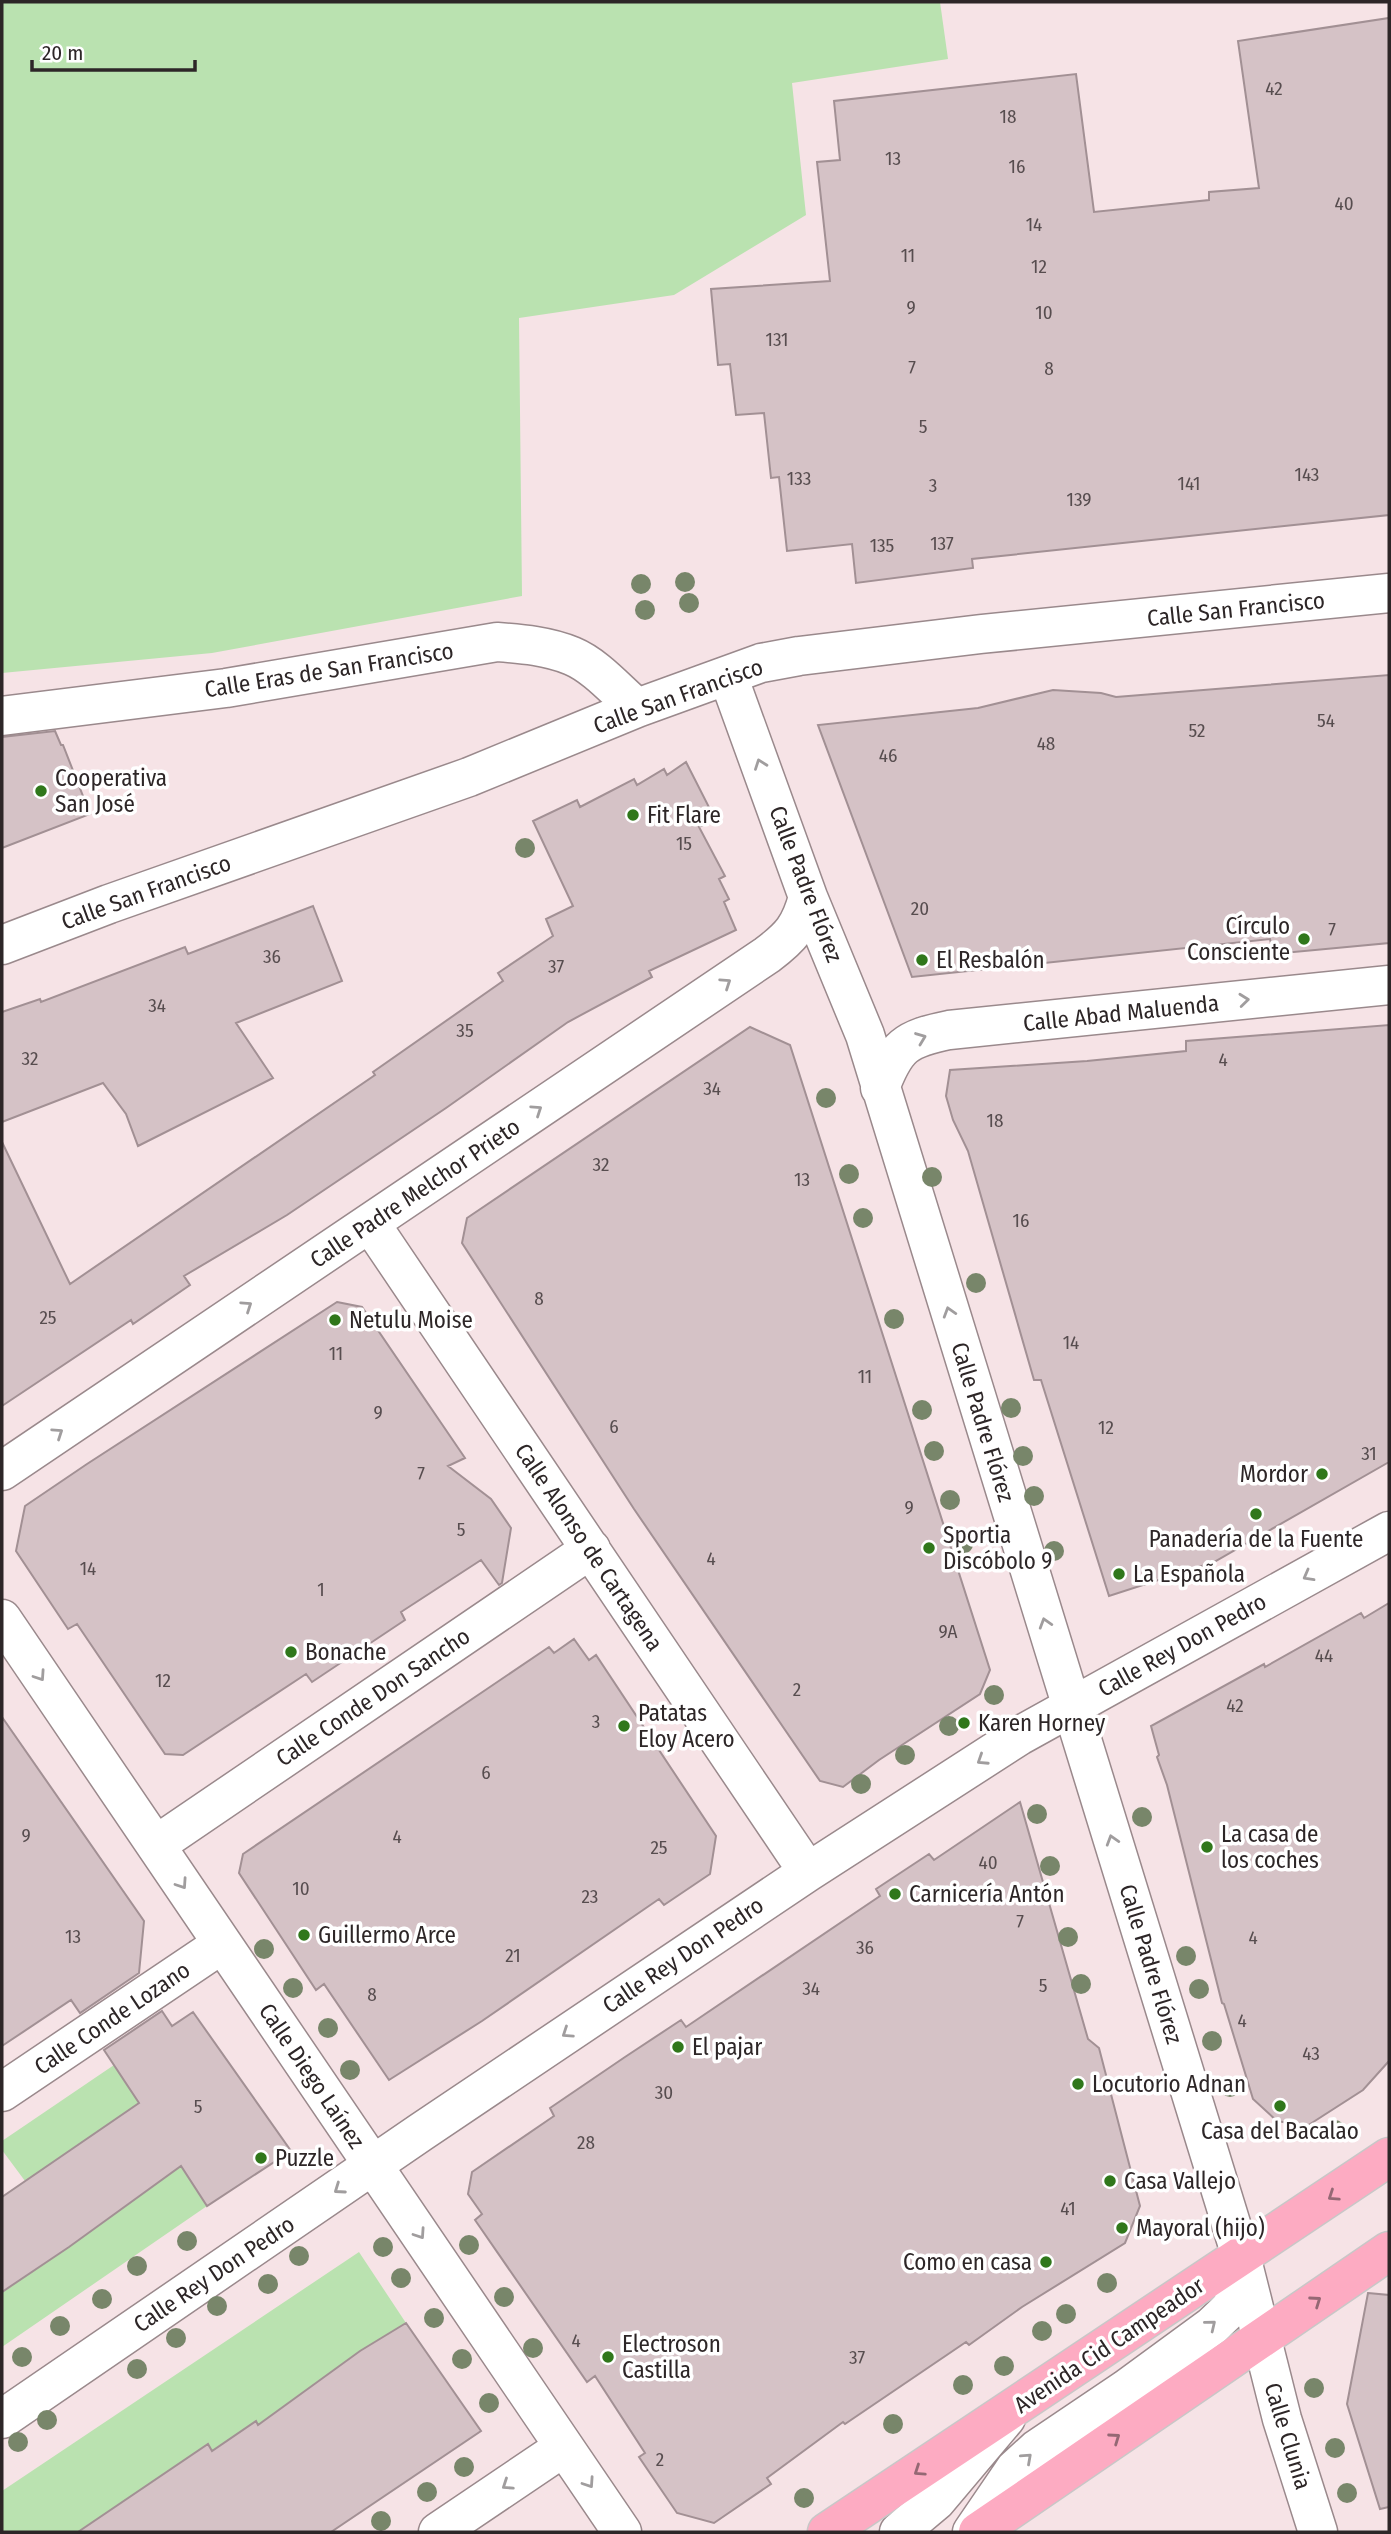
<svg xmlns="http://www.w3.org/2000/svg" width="1391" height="2534" font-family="'Fira Sans Condensed',sans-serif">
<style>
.green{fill:#bae2b0}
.building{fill:#d5c2c6;stroke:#a29094;stroke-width:2}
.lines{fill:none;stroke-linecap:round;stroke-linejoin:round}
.street-casing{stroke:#9a898c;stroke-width:41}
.primary-casing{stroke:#c8c7c7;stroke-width:41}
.street{stroke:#fff;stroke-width:38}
.primary{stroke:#fdabc2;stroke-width:38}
.tree{fill:#78866a}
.oneway{stroke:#a09d9e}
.oneway2{stroke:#956874}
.poi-dot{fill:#30771b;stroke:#fff;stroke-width:2.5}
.labels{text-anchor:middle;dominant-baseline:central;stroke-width:7;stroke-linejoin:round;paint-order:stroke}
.number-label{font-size:19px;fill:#574d4f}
.street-label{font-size:23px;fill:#2d2627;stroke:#fff}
.poi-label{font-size:23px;fill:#2d2627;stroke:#fff;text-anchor:start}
</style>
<rect width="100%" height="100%" fill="#f6e3e6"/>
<path class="green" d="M2,2H940L948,59L792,83L806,215L674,295L519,318L522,596L212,653L2,673Z
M114,2065L139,2103L25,2181L2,2150V2141Z
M181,2166L207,2206L2,2347V2293Z
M359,2252L406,2323L356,2354L265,2434L256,2421L212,2451L208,2445L78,2532H2V2491Z"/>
<path class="building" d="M1389,18V515L972,559L973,568L856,583L852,544L787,551L779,477L771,478L764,413L736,415L730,364L718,365L711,289L830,281L817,162L840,160L834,101L1076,74L1094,212L1209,200V192L1259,188L1238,41Z
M1389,675V943L1273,954L1270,939L912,977L818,725L978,708L1053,690L1101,693L1116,697Z
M55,731L61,745H63L90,814L2,848V737Z
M686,762L715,819L699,827L725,876L719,879L729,899L724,902L736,930L649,971L652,977L568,1022L446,1108L287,1215L184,1276L190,1285L133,1324L131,1320L2,1406V1142L70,1284L375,1075L373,1072L503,981L498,973L553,936L546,919L573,906L533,821L577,800L580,807L634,779L637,785L664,769L667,775Z
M313,906L342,981L236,1023L273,1078L138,1146L126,1114L103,1083L2,1122V1012L40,999L41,1002L185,947L188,954Z
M1389,1025V1462L1214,1562L1109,1596L1041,1380H1034L968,1151L953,1120L946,1096L950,1070L1087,1061L1186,1051V1041Z
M750,1027L790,1045L990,1670L980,1694L879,1760L843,1787L820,1781L634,1509L462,1243L467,1218Z
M337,1302L362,1307L465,1458L448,1466L491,1499L511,1528L502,1583L499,1585L481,1560L401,1612L405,1620L312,1682L306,1674L183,1755L165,1754L77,1624L68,1629L16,1551L25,1506L87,1464Z
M1389,1603V2061L1363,2090L1307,2126L1277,2121L1253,2099L1224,2004L1222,2003L1167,1785L1157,1757L1159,1755L1151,1726L1264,1664L1265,1667L1361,1613L1364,1618Z
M574,1639L589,1660L596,1655L716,1836L710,1874L664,1905L659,1899L482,2021L389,2080L324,1984L316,1990L239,1873L243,1854L549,1647L554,1653Z
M2,1717L144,1921L139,1973L80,2013L71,2000L2,2046Z
M1020,1802L1088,2039L1099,2048L1140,2206L1125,2243L1022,2307L969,2345L966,2342L845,2424L843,2422L767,2478L771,2484L714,2523L677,2513L639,2457L645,2453L595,2376L587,2382L475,2220L482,2214L468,2194L472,2172L554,2116L550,2108L625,2057L681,2020L686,2027L880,1896L876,1889L929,1854L934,1860Z
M162,2011L172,2026L193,2012L291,2151L207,2206L181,2166L69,2247L2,2292V2197L139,2103L104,2050Z
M1368,2293L1389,2295V2507L1380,2509L1347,2404Z
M406,2323L481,2431L331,2532H78L208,2444L212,2451L256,2421L258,2425L360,2351Z"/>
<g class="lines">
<g class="street-casing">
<path id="street" d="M728,676L808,897L865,1035L1241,2256L1282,2419L1318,2532
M2,716L226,688L497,642C523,644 548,646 572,656C596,666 617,691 637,708
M2,945L109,904L469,777L637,708L761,663L799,656L981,634L1389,593
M880,1088C896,1046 905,1039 949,1030L1389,985
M370,1223L808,1872
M2,1471L767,955C791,937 800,927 808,897
M2,1619L622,2532
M156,1845L591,1549
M2,2092L222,1944
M2,2419L421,2132L808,1872L1019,1736L1389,1531
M438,2532L564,2447
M899,2532L936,2501L1006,2418
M972,2532L1015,2469L1037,2449L1126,2389L1212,2326L1233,2306L1239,2265"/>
</g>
<g class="primary-casing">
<path id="primary" d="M827,2532L1389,2157
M978,2532L1389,2251"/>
</g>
<use href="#street" class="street"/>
<use href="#primary" class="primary"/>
</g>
<g class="tree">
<circle cx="685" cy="582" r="10"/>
<circle cx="641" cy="584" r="10"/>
<circle cx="689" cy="603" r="10"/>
<circle cx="645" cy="610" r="10"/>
<circle cx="525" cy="848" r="10"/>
<circle cx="826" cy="1098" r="10"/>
<circle cx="849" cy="1174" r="10"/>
<circle cx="932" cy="1177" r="10"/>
<circle cx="863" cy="1218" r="10"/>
<circle cx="976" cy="1283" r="10"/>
<circle cx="894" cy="1319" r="10"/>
<circle cx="1011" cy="1408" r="10"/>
<circle cx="922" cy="1410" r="10"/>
<circle cx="934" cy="1451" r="10"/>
<circle cx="1023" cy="1456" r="10"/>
<circle cx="1034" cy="1496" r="10"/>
<circle cx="950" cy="1500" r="10"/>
<circle cx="963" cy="1544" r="10"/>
<circle cx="1054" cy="1551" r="10"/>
<circle cx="994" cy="1695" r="10"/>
<circle cx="949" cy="1726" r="10"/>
<circle cx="905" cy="1755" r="10"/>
<circle cx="861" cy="1784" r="10"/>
<circle cx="1037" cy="1814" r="10"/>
<circle cx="1142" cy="1817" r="10"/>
<circle cx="1050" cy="1866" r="10"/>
<circle cx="1068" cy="1937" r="10"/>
<circle cx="264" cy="1949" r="10"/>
<circle cx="1186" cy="1956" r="10"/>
<circle cx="1081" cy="1984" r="10"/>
<circle cx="293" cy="1988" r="10"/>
<circle cx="1199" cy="1989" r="10"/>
<circle cx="328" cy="2028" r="10"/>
<circle cx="1212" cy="2041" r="10"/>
<circle cx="350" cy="2070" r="10"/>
<circle cx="1230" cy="2087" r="10"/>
<circle cx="1335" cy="2130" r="10"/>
<circle cx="187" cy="2241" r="10"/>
<circle cx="469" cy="2245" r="10"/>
<circle cx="383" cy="2247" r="10"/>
<circle cx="299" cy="2256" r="10"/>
<circle cx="137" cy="2266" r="10"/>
<circle cx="401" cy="2278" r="10"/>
<circle cx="1107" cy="2283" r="10"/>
<circle cx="268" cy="2284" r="10"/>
<circle cx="504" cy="2297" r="10"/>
<circle cx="102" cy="2299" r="10"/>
<circle cx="217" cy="2306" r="10"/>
<circle cx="1066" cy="2314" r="10"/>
<circle cx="434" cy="2318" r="10"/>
<circle cx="60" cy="2326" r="10"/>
<circle cx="1042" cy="2331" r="10"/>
<circle cx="176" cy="2338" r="10"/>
<circle cx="533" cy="2348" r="10"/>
<circle cx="22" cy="2357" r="10"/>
<circle cx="462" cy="2359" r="10"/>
<circle cx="1004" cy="2366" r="10"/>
<circle cx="137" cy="2369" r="10"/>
<circle cx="963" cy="2385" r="10"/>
<circle cx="1314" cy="2388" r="10"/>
<circle cx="489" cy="2403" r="10"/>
<circle cx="47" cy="2420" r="10"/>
<circle cx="893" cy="2424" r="10"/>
<circle cx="18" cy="2442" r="10"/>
<circle cx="1335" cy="2448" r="10"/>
<circle cx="464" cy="2467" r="10"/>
<circle cx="427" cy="2492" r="10"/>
<circle cx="1347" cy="2493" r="10"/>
<circle cx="804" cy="2498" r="10"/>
<circle cx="381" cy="2521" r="10"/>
</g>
<defs><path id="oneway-chevron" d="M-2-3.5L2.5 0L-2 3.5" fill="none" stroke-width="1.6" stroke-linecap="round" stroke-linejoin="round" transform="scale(1.75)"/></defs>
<g class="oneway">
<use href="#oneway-chevron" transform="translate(760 764) rotate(-110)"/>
<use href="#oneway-chevron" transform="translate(726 983) rotate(-34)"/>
<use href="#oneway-chevron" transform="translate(1244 1000) rotate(-6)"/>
<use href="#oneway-chevron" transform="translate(921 1038) rotate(-21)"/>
<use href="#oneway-chevron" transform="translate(537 1110) rotate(-34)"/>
<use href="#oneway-chevron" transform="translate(247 1306) rotate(-34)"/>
<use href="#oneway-chevron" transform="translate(949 1312) rotate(-107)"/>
<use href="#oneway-chevron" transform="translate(58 1433) rotate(-34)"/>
<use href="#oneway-chevron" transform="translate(1308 1576) rotate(151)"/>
<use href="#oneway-chevron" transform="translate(1045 1623) rotate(-107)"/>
<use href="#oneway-chevron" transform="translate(40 1676) rotate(56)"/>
<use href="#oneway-chevron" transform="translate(982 1760) rotate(147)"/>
<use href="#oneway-chevron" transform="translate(1112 1840) rotate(-107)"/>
<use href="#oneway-chevron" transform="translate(182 1884) rotate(56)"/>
<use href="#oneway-chevron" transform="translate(567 2033) rotate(146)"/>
<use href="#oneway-chevron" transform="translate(339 2189) rotate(145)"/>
<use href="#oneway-chevron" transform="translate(420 2234) rotate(56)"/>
<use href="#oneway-chevron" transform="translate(1211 2325) rotate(-39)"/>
<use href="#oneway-chevron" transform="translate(1027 2458) rotate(-42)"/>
<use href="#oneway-chevron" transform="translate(589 2483) rotate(56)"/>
<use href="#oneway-chevron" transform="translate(507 2485) rotate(146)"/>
</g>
<g class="oneway2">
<use href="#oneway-chevron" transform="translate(1333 2196) rotate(146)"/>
<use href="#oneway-chevron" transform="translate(1316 2301) rotate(-35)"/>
<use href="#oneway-chevron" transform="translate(1115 2438) rotate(-35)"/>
<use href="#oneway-chevron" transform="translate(919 2471) rotate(146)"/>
</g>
<g class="poi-dot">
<circle cx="41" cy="791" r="7"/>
<circle cx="633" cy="815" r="7"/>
<circle cx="1304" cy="939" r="7"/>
<circle cx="922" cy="960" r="7"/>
<circle cx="335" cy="1320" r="7"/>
<circle cx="1322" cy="1474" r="7"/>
<circle cx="1256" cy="1514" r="7"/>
<circle cx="929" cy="1548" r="7"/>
<circle cx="1119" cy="1574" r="7"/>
<circle cx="291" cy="1652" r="7"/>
<circle cx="964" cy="1723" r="7"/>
<circle cx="624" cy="1726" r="7"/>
<circle cx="1207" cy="1847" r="7"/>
<circle cx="895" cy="1894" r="7"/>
<circle cx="304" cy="1935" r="7"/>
<circle cx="678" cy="2047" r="7"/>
<circle cx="1078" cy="2084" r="7"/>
<circle cx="1280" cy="2106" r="7"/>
<circle cx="261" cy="2158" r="7"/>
<circle cx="1110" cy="2181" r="7"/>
<circle cx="1122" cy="2228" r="7"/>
<circle cx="1046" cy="2262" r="7"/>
<circle cx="608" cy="2357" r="7"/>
</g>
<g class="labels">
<g class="number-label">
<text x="1274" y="88">42</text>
<text x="1008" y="116">18</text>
<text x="893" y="158">13</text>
<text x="1017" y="166">16</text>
<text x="1344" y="203">40</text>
<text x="1034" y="224">14</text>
<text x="908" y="255">11</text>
<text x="1039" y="266">12</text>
<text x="911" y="307">9</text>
<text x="1044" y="312">10</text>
<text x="777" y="339">131</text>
<text x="912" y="367">7</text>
<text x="1049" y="368">8</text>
<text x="923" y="426">5</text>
<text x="1307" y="474">143</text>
<text x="799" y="478">133</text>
<text x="1189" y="483">141</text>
<text x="933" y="485">3</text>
<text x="1079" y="499">139</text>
<text x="942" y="543">137</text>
<text x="882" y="545">135</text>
<text x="1326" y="720">54</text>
<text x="1197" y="730">52</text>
<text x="1046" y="743">48</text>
<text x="888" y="755">46</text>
<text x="684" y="843">15</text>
<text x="920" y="908">20</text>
<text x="1332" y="929">7</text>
<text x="272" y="956">36</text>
<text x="556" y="966">37</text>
<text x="157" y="1005">34</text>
<text x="465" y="1030">35</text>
<text x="30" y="1058">32</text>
<text x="1223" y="1059">4</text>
<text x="712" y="1088">34</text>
<text x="995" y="1120">18</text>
<text x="601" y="1164">32</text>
<text x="802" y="1179">13</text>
<text x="1021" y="1220">16</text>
<text x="539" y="1298">8</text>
<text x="48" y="1317">25</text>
<text x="1071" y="1342">14</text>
<text x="336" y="1353">11</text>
<text x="865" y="1376">11</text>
<text x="378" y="1412">9</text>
<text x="614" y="1426">6</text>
<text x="1106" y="1427">12</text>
<text x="1369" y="1453">31</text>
<text x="421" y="1473">7</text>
<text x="909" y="1507">9</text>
<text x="461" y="1529">5</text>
<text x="711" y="1558">4</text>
<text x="88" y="1568">14</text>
<text x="321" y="1589">1</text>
<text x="948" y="1631">9A</text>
<text x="1324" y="1655">44</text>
<text x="163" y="1680">12</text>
<text x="797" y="1689">2</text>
<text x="1235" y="1705">42</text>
<text x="596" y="1721">3</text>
<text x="486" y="1772">6</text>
<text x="26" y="1835">9</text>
<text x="397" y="1836">4</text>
<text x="659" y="1847">25</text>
<text x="988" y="1862">40</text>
<text x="301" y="1888">10</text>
<text x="590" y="1896">23</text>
<text x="1020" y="1921">7</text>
<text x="73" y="1936">13</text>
<text x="1253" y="1937">4</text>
<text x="865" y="1947">36</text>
<text x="513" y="1955">21</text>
<text x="1043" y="1985">5</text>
<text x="811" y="1988">34</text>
<text x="372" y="1994">8</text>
<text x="1242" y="2020">4</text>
<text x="1311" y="2053">43</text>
<text x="664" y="2092">30</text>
<text x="198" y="2106">5</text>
<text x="586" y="2142">28</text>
<text x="1068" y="2208">41</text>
<text x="576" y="2340">4</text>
<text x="857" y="2357">37</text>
<text x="660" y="2459">2</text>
</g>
<g class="street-label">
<text transform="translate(1236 609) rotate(-6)">Calle San Francisco</text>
<text transform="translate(329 670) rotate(-9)">Calle Eras de San Francisco</text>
<text transform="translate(678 696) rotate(-20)">Calle San Francisco</text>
<text transform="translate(806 884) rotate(69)">Calle Padre Flórez</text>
<text transform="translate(146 892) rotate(-20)">Calle San Francisco</text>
<text transform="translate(1121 1013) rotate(-6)">Calle Abad Maluenda</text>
<text transform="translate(415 1193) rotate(-34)">Calle Padre Melchor Prieto</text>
<text transform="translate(983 1422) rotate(73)">Calle Padre Flórez</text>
<text transform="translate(589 1547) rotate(56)">Calle Alonso de Cartagena</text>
<text transform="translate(1182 1645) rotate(-29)">Calle Rey Don Pedro</text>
<text transform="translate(373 1697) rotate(-34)">Calle Conde Don Sancho</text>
<text transform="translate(683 1955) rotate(-34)">Calle Rey Don Pedro</text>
<text transform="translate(1151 1964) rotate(73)">Calle Padre Flórez</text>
<text transform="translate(112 2018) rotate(-34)">Calle Conde Lozano</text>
<text transform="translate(312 2076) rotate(56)">Calle Diego Laínez</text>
<text transform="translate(214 2274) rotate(-34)">Calle Rey Don Pedro</text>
<text transform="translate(1109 2345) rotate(-34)">Avenida Cid Campeador</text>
<text transform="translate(1288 2436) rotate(73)">Calle Clunia</text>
</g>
<g class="poi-label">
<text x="55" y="778">Cooperativa<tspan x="55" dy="26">San José</tspan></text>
<text x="647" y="815">Fit Flare</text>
<text x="1290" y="926" text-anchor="end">Círculo<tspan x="1290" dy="26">Consciente</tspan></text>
<text x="936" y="960">El Resbalón</text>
<text x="349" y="1320">Netulu Moise</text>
<text x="1308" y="1474" text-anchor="end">Mordor</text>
<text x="943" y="1535">Sportia<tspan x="943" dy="26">Discóbolo 9</tspan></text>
<text x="1256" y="1539" text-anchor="middle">Panadería de la Fuente</text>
<text x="1133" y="1574">La Española</text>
<text x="305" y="1652">Bonache</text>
<text x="638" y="1713">Patatas<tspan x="638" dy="26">Eloy Acero</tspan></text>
<text x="978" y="1723">Karen Horney</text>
<text x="1221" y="1834">La casa de<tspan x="1221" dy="26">los coches</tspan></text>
<text x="909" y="1894">Carnicería Antón</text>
<text x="318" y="1935">Guillermo Arce</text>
<text x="692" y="2047">El pajar</text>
<text x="1092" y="2084">Locutorio Adnan</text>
<text x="1280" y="2131" text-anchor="middle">Casa del Bacalao</text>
<text x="275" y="2158">Puzzle</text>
<text x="1124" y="2181">Casa Vallejo</text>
<text x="1136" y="2228">Mayoral (hijo)</text>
<text x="1032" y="2262" text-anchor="end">Como en casa</text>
<text x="622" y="2344">Electroson<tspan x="622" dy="26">Castilla</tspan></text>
</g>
</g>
<rect width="1391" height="2534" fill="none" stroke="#2d2627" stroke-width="7"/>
<path d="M32 60v10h163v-10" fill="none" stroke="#2d2627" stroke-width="3.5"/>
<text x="42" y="60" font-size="21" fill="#2d2627" stroke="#ffffff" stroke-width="5" paint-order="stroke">20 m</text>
</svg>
